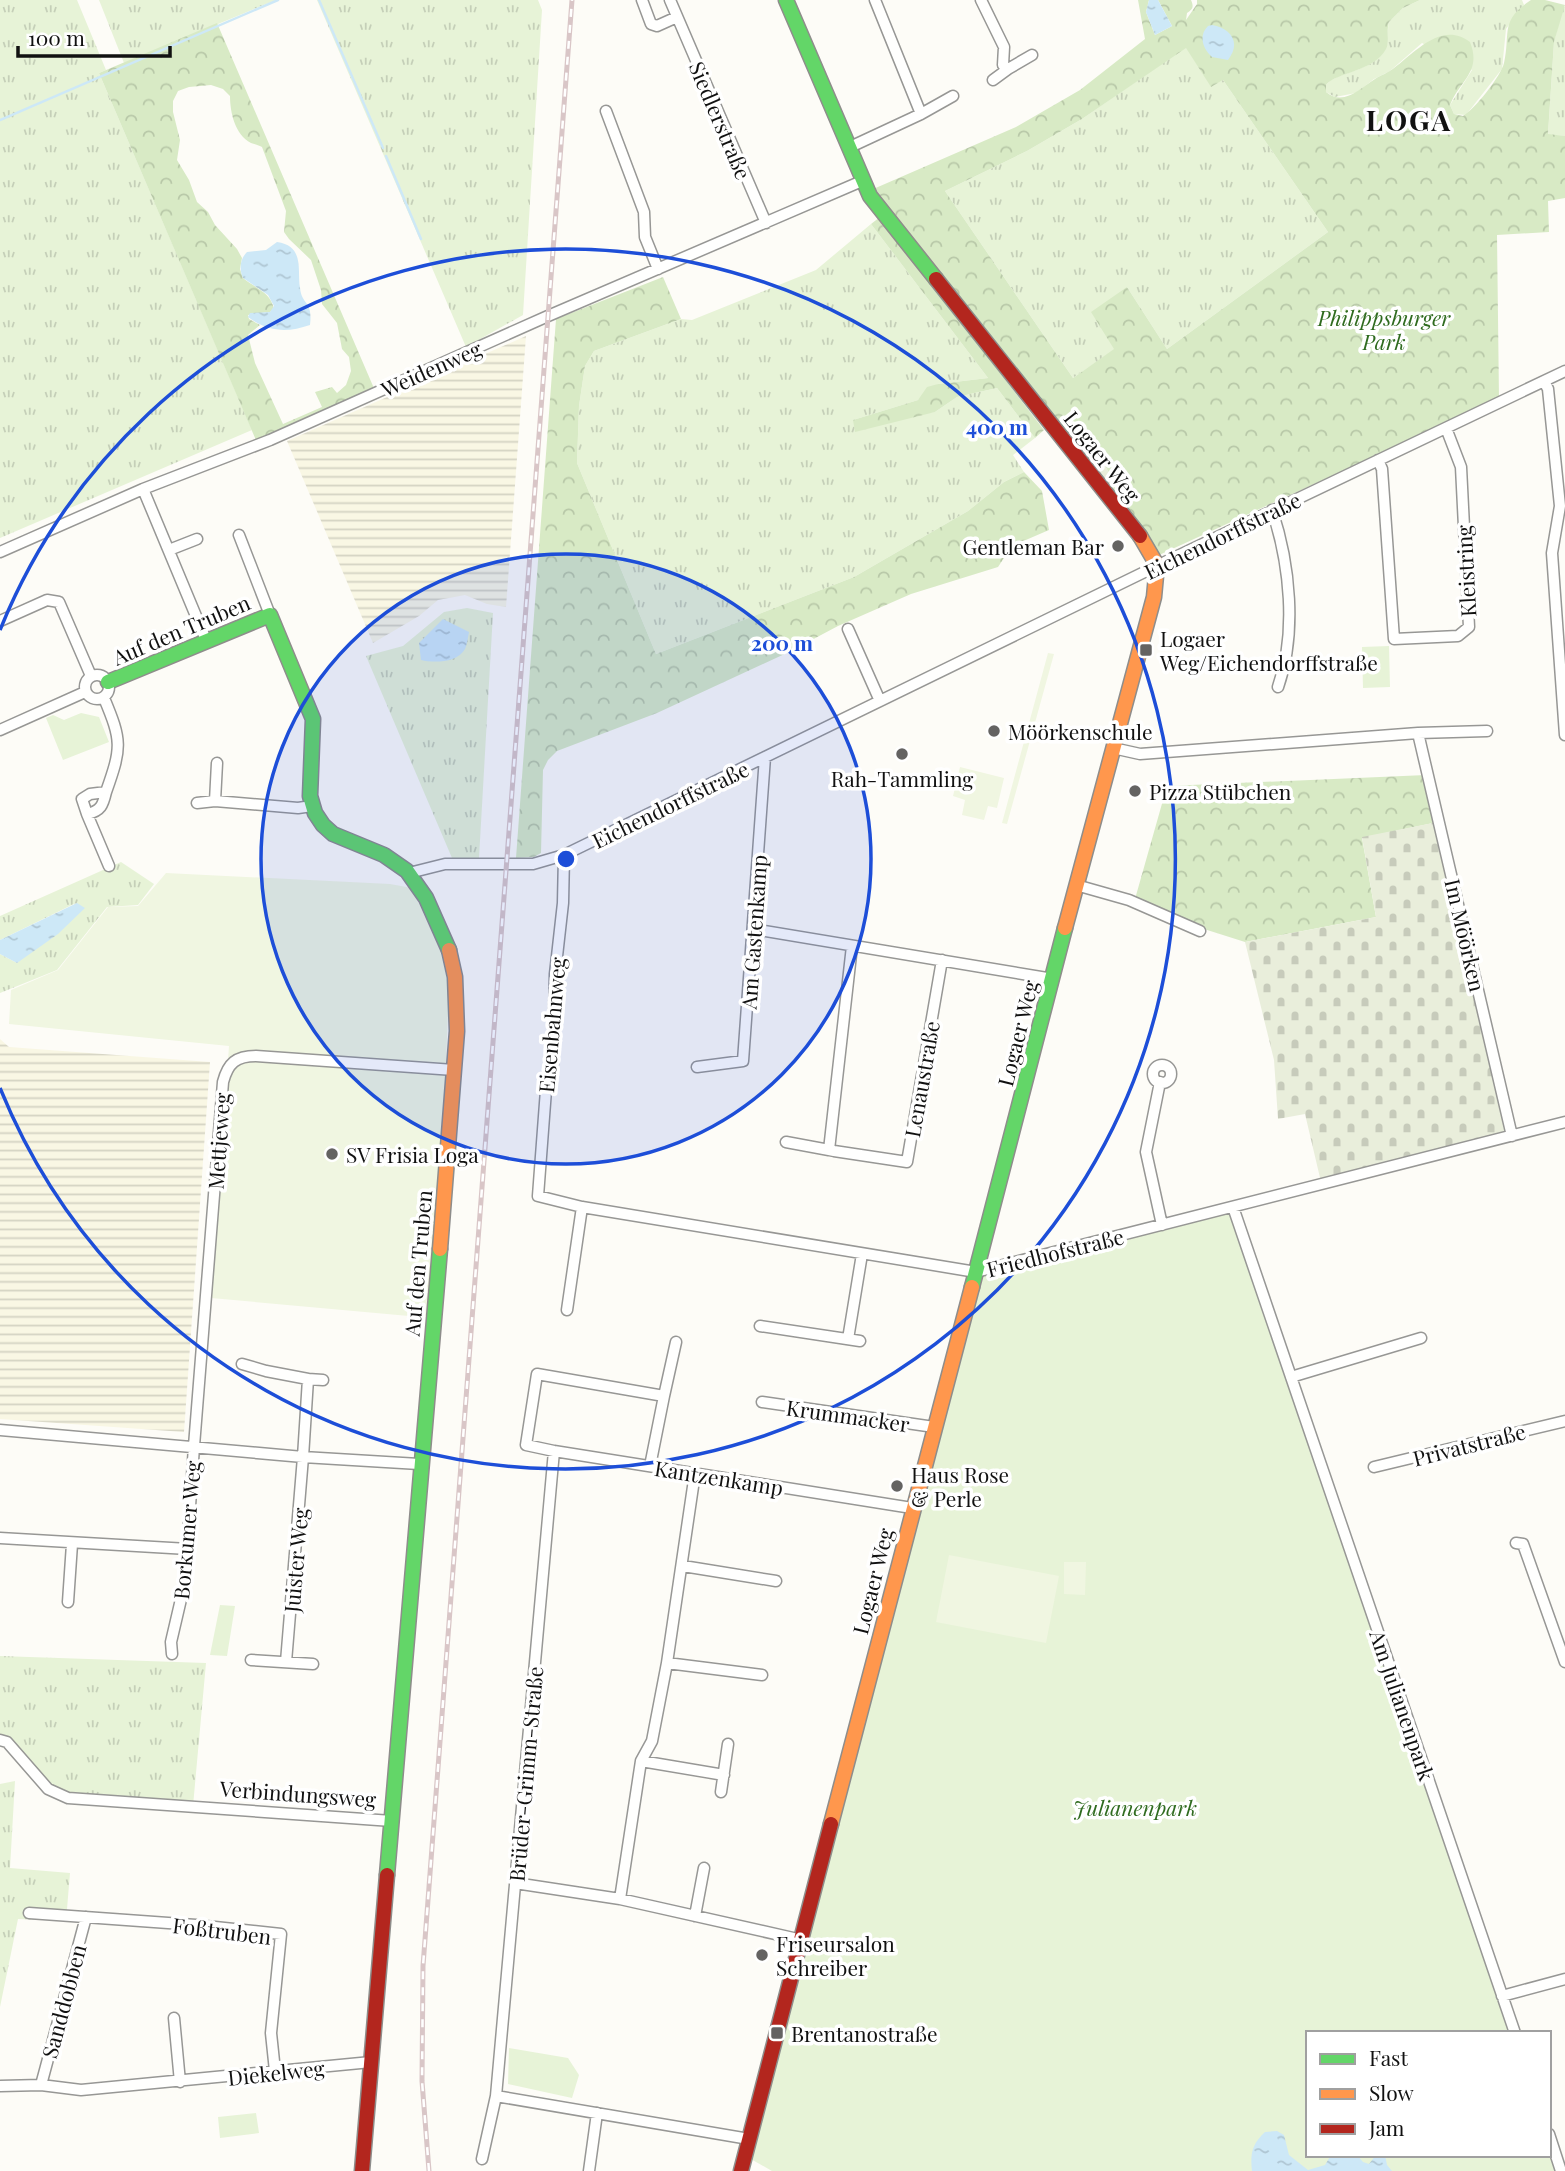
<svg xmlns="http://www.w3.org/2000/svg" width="1565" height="2171" font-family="'Playfair Display',serif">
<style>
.farmland{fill:url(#farmland-rules)}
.grass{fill:url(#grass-tufts)}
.forest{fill:url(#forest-crowns);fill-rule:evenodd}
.cemetery{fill:url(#cemetery-stones)}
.park{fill:#e7f3d7}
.pitch{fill:#f0f6e1}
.water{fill:url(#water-ripples)}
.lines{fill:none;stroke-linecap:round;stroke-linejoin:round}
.stream{stroke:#cde8f7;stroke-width:2.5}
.street-casing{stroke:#979795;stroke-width:13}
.fast-casing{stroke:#8e8d8b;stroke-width:17}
.slow-casing{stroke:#8e8d8b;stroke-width:17}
.jam-casing{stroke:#8e8d8b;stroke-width:17}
.street{stroke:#fffffe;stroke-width:10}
.fast{stroke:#63d668;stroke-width:14}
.slow{stroke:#ff974d;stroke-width:14}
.jam{stroke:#b3261e;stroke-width:14}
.rail-casing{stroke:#d9c6c7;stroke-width:5}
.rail{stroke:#fff;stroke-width:2.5;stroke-dasharray:8;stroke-linecap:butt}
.ring{fill:none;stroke:#1d4ed8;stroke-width:3.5}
.poi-dot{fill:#646362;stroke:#fff;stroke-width:2.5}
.labels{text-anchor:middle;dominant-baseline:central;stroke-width:7;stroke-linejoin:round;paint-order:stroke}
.street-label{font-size:21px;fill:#111;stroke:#fff}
.park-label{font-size:21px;font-style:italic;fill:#2f6b1f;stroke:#fff}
.poi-label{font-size:21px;fill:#111;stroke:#fff;text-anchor:start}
.district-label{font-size:28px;font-weight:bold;letter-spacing:2px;fill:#111;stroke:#fff}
.centre{fill:#1d4ed8;stroke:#fff;stroke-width:3.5}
.ring-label{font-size:21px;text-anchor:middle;font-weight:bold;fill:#1d4ed8;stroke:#fff;stroke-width:7;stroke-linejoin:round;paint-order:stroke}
</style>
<defs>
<pattern id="farmland-rules" width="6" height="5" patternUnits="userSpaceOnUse" patternTransform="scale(1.75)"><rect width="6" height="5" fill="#f9f7e4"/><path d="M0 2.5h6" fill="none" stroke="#d4d3c3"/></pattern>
<pattern id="grass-tufts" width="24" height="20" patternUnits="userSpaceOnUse" patternTransform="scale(1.75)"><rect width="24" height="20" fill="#e7f3d7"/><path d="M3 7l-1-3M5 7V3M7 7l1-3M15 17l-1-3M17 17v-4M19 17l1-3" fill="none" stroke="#c5cfb8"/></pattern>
<pattern id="forest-crowns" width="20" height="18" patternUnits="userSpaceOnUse" patternTransform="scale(1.75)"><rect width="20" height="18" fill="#d8eac5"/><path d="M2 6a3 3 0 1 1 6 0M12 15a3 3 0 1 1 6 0" fill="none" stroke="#b8c8a8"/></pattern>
<pattern id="cemetery-stones" width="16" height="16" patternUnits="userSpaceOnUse" patternTransform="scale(1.75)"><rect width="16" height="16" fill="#e9eedb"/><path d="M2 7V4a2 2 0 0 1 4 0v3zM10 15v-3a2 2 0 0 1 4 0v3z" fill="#c7cbbb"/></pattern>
<pattern id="water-ripples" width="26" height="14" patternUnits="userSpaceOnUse" patternTransform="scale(1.75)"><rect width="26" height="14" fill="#cde8f7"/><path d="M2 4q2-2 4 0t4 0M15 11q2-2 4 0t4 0" fill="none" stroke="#afc6d3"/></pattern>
</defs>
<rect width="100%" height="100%" fill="#fdfcf7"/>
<path class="farmland" d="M526,336L506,607L487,604L465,595L438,600L419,616L373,643L287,441Z
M0,1039L9,1047L210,1062L184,1432L0,1419Z"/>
<path class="grass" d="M0,0H77L106,70L99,73L252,430L0,538Z
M99,0H276L124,63Z
M317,0H538L542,10L523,315L466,347Z
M1420,0H1522L1524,5L1506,29L1502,69L1466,115L1454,114L1450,105L1472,70L1422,43L1390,71L1374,79L1356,93L1335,97L1326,92V85C1338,70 1376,73 1387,45C1389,38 1387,29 1389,22L1403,8Z
M1563,7H1565V136L1548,135L1554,42Z
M1186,47L1211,86L1223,80L1328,232L1167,349L1127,287L1115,349L1073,378L945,191L1027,151L1082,119Z
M871,224L988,378L938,384L918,400L853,420L935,412L957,397L997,388L1035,438L1013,455L1024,472L1004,482L968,511L854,577L656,654L577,463L579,406L585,366L594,351L681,319L692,320L816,270Z
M467,608L493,613L479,858H452L366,656L403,646L444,612Z
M121,862L154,884L138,905L107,907L57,970L0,993V954L17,963L76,903L0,940V916Z
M0,1656L206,1663L193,1806L68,1798L48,1789L0,1740Z
M15,1781L10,1868L70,1873L66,1921L18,1919L0,2007V1784Z"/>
<path class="forest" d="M1138,0H1149L1146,12L1155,35L1172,26L1158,0H1191C1194,7 1193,9 1187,13L1186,20L1197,4V0H1420L1403,8L1389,22C1386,31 1390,41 1386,49C1374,72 1336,72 1326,85V92C1344,107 1360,88 1375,79C1381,75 1388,73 1394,68C1414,53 1442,20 1470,42C1482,72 1460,80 1450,105L1454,114L1463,116C1474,110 1501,76 1504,63C1511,33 1499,21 1531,0H1545L1565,5L1554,42L1548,134L1565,136V198L1548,201L1549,232L1497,235L1499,399L1157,556L871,190L1016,127L1080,90L1145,39ZM1186,48L1211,87L1223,80L1328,232L1167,349L1127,287L1091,312L1114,349L1073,378L945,191L1027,151L1082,119ZM1084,425L1113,481L1106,487L1090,456L1074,435Z
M217,23L376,393L258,445L99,73ZM211,85L223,89L230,96C230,112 235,135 251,143C254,144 258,145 262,147L286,211L284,232L289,239L311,260L321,290L322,304L337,323L342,349L349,357L351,371L346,385L337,393L332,387L315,392L322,407L283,424L255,363L248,335L260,325L249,319L248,315L270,312L274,309C271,292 255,288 243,278L240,269L242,258L237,249L215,225L208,212L197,202L189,180L177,160L180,140L173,112V101L178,91L189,87Z
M880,217L1044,430L1035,438L997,388L957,397L935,412L855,432L853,420L918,400L927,387L938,384L988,378L871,224Z
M663,277L681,319L594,351L585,366L579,406L577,463L656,654L854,577L968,511L1004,482L1024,472L1042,491L1049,530L1012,546L998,567L911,594L838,626L789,652L657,713L557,751L548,760L543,770L541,853L534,857L516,858L556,319Z
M1426,775L1438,822L1362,838L1376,917L1245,942L1204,929L1135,899L1167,786Z"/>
<path class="cemetery" d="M1085,425L1113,481L1106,487L1090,456L1074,434Z
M1438,822L1505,1133L1321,1182L1305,1114L1278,1119L1274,1060L1245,942L1376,917L1362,837Z"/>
<path class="park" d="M1389,646L1390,687L1363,688L1362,647Z
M81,713L99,717L109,742L63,760L46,718L53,715L64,720Z
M1230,1212L1513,2033H1308V2155H1549V2138L1561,2171H772L749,2158L983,1275Z
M220,1605L235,1606L227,1656L210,1655Z
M509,2048L568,2058L579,2075L572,2098L508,2084Z
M256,2113L259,2133L220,2138L218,2117Z"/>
<path class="pitch" d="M1048,653L1054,654L1007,824L1002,823Z
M960,767L1004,778L997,808L988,806L984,820L962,815L965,800L953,796Z
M166,873L390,884L412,888L440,950L449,987L440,1216L431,1318L211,1298L229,1046L9,1024L11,990L58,970L108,907L138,906Z
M949,1555L1059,1576L1046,1643L936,1622Z
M1064,1562H1086L1085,1595L1064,1594Z"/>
<path class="water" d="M1149,0H1158L1172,26L1155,35L1146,12Z
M1212,25C1230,28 1242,42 1228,60L1212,57C1203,49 1198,36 1208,26Z
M277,242C305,246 297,270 300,288C302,306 313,300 310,325C287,333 268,332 248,317L250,313L270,312L274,306L268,295L243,278C239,269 240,259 247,252L266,250Z
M443,619L469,632C468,637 467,645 465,649C457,663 434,663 421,660L419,643Z
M77,903L85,908L58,934L17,963L0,954V940Z
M1277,2131L1284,2135L1289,2155L1308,2170L1325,2165L1331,2155H1357L1363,2162L1369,2164L1376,2155H1385L1387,2165L1392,2171H1252C1250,2154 1252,2144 1265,2132Z"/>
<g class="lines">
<path class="stream" d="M319,0L383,148
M0,120L278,0
M386,156L421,239"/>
<g class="street-casing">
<path id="street" d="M642,0L651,24L657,26L677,17
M670,0L766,223
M875,0L921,114
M981,0L1004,47L1003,65L1008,69L1032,55
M993,80L1008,69
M606,111L644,212L645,237L658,269
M848,148L921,114L953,96
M1544,381L1548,389L1560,506L1552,553L1565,735
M1378,460L1382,469L1394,639L1458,636L1469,627L1461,467L1446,428
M143,489L206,640
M1272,510C1290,564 1297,633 1278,687
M239,535L270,615
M169,550L197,539
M0,552L143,489L270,440L548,316L862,181
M0,621L47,600L59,602L91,676
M848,629L880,701
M85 687a12 12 0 1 1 24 0a12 12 0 1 1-24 0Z
M104,698C122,741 122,747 106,792L90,794L82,799L87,814C101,811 103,805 106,792
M0,730L85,692
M1418,733L1487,731
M1113,748L1140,754L1418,733L1512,1136
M217,763L215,801L298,808L312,806
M197,803L215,801
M87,814L109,866
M564,855L563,903L555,974L553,1063L546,1090L538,1196L582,1207L976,1272L1565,1122
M409,873L445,864H533L564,855L1165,562L1565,371
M1076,885L1129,900L1200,931
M753,929L1053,979
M852,946L829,1150L834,1151L907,1162L942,960
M1153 1074a9 9 0 1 1 18 0a9 9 0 1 1-18 0Z
M697,1067L743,1061L765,757
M1160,1082L1146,1152L1162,1225
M786,1142L829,1150
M1233,1207L1515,2033
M567,1310L582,1207
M760,1326L860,1341
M848,1339L862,1254
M242,1364L266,1371L308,1379L303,1457L286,1662
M1291,1377L1421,1338
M308,1379L323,1380
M664,1396L676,1342
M762,1402L934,1427
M0,1430L303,1457L419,1464
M554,1451L496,2096L749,2139
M650,1466L664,1396L537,1374L526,1445L554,1451L912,1508
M1374,1467L1565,1421
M0,1538L188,1549
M1516,1543L1523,1544L1565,1662
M683,1566L776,1581
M68,1602L72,1544
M172,1654L171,1642L185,1582L194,1446L223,1082C228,1063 236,1056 256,1056L454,1070
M251,1660L313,1664
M667,1663L762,1675
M0,1740L7,1742L48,1789L68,1798L392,1821
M641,1761L724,1775
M721,1792L728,1744
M515,1883L620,1899L802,1940
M620,1899L641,1761L652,1741L667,1663L695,1473
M29,1913L196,1925L281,1934L271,2033L275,2071
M695,1916L704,1868
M1502,1996L1565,1979
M174,2018L180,2082
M41,2085L86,1917
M0,2086L41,2085L81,2090L371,2062
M1549,2134L1561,2171
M482,2159L496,2096
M589,2171L597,2113"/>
</g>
<g class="fast-casing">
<path id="fast" d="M786,0L870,196L936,279
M108,682L270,615L313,719L310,796L315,813L323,825L333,834L384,855L407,871L426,898L449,950
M972,1287L1065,928
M387,1875L440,1249"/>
</g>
<g class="slow-casing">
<path id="slow" d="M1065,928L1154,597L1157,565L1140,536
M440,1249L457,1031L455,977L449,950
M831,1824L972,1287"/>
</g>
<g class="jam-casing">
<path id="jam" d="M936,279L1140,536
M362,2171L387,1875
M741,2171L831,1824"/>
</g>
<use href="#street" class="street"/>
<use href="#fast" class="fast"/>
<use href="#slow" class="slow"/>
<use href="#jam" class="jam"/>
<g class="rail-casing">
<path id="rail" d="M429,2171L422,2081L423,1966L572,0"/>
</g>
<use href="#rail" class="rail"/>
</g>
<circle cx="566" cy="859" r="305" fill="#1d4ed8" fill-opacity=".12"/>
<g class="ring">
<circle cx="566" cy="859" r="305"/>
<path d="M0 630A610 610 0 1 1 0 1088"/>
</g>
<g class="poi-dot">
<circle cx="1118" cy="546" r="7"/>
<rect x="1139" y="643" width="14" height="14" rx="3.5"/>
<circle cx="994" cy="731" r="7"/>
<circle cx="902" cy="754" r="7"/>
<circle cx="1135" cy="791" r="7"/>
<circle cx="332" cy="1154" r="7"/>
<circle cx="897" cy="1486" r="7"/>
<circle cx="762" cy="1955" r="7"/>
<rect x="770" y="2026" width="14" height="14" rx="3.5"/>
</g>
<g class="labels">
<g class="street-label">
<text transform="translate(721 120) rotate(67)">Siedlerstraße</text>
<text transform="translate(431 368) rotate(-24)">Weidenweg</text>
<text transform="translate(1103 456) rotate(52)">Logaer Weg</text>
<text transform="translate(1222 535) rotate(-26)">Eichendorffstraße</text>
<text transform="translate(1465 571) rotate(-93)">Kleistring</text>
<text transform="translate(181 629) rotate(-23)">Auf den Truben</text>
<text transform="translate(670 804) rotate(-26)">Eichendorffstraße</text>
<text transform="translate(753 932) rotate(-86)">Am Gastenkamp</text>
<text transform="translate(1466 935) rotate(77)">Im Möörken</text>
<text transform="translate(551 1025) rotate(-85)">Eisenbahnweg</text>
<text transform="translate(1017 1033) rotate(-76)">Logaer Weg</text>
<text transform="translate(921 1079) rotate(-80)">Lenaustraße</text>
<text transform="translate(218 1141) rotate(-86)">Mettjeweg</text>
<text transform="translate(1055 1252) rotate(-14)">Friedhofstraße</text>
<text transform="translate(417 1263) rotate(-85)">Auf den Truben</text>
<text transform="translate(848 1415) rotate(8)">Krummacker</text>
<text transform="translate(1469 1444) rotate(-14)">Privatstraße</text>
<text transform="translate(719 1477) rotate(9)">Kantzenkamp</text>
<text transform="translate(186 1530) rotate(-85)">Borkumer Weg</text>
<text transform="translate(295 1560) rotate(-85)">Juister Weg</text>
<text transform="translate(872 1581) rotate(-76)">Logaer Weg</text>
<text transform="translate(1403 1705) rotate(71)">Am Julianenpark</text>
<text transform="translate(525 1774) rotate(-85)">Brüder-Grimm-Straße</text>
<text transform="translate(298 1793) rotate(4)">Verbindungsweg</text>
<text transform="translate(222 1930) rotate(7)">Foßtruben</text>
<text transform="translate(63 2001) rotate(-75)">Sanddobben</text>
<text transform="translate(276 2072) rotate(-6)">Diekelweg</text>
</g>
<g class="park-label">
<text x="1384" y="317">Philippsburger<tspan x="1384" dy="24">Park</tspan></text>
<text x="1135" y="1807">Julianenpark</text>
</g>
<g class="poi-label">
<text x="1104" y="546" text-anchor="end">Gentleman Bar</text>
<text x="1160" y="638">Logaer<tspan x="1160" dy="24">Weg/Eichendorffstraße</tspan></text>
<text x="1008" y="731">Möörkenschule</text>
<text x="902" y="778" text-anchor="middle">Rah-Tammling</text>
<text x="1149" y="791">Pizza Stübchen</text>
<text x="346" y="1154">SV Frisia Loga</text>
<text x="911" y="1474">Haus Rose<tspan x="911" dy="24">&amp; Perle</tspan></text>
<text x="776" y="1943">Friseursalon<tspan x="776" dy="24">Schreiber</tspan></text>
<text x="791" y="2033">Brentanostraße</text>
</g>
<g class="district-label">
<text x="1409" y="119">LOGA</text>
</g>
</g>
<circle cx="566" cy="859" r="10" class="centre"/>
<g class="ring-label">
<text x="997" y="435">400 m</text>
<text x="782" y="651">200 m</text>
</g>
<rect x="1306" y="2031" width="245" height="126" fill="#ffffff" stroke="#a0a0a0" stroke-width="2"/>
<rect x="1320" y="2054" width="35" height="10" fill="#63d668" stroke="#a0a0a0" stroke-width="2"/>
<text x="1369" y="2066" font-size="21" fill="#111111">Fast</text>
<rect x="1320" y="2089" width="35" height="10" fill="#ff974d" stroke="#a0a0a0" stroke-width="2"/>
<text x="1369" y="2101" font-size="21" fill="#111111">Slow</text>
<rect x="1320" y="2124" width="35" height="10" fill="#b3261e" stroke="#a0a0a0" stroke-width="2"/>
<text x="1369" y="2136" font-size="21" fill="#111111">Jam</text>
<path d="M18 46v10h152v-10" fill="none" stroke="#111111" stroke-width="3.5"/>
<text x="28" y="46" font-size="21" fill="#111111" stroke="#ffffff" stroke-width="5" paint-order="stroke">100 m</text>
</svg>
